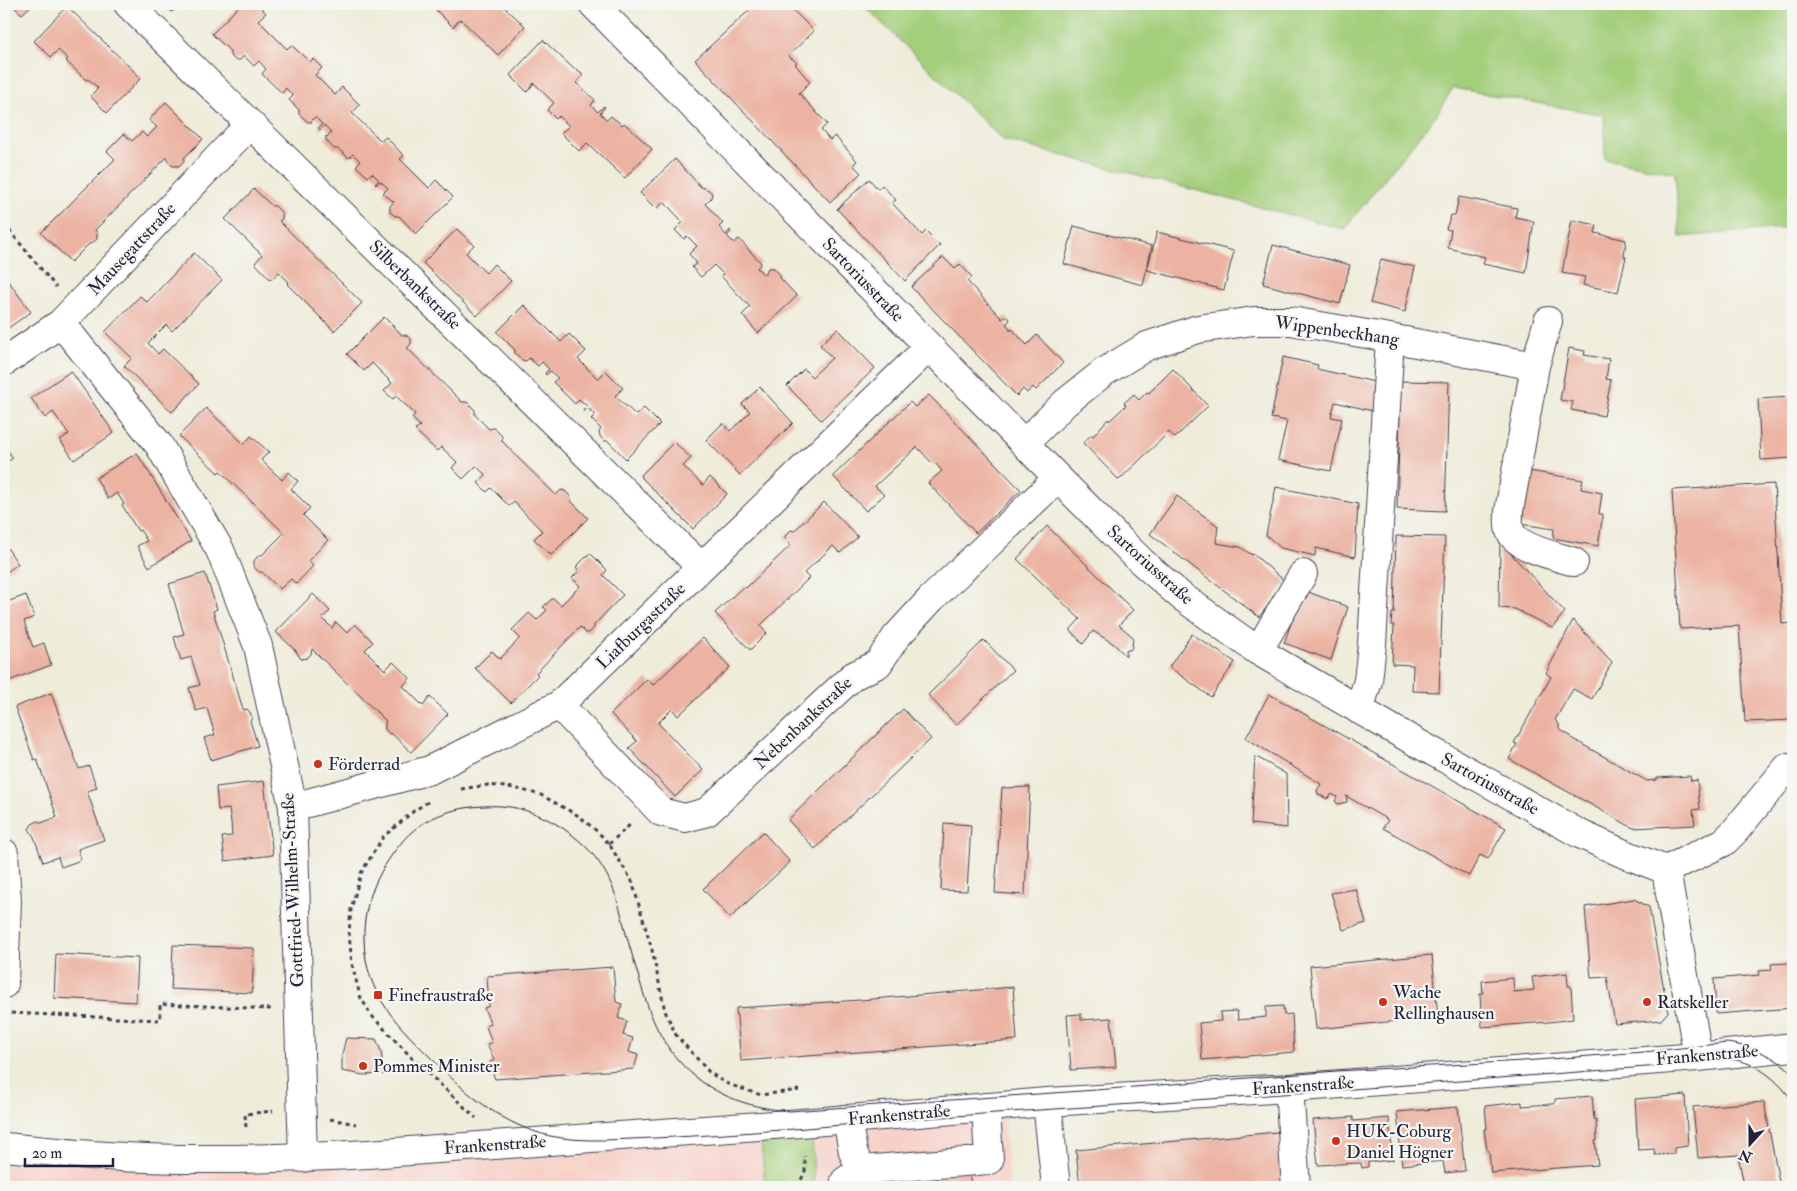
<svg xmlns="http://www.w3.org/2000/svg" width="1797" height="1191" font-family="'IM FELL Double Pica',serif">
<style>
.built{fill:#f7d1c9}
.green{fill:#a3ce7a;stroke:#62785a}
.building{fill:#ecb3a2}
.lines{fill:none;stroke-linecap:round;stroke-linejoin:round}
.minor-casing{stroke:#414053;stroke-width:30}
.major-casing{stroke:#414053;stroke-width:30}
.path{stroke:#414053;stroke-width:3;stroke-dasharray:4 4;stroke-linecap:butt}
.minor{stroke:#fff;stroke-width:28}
.major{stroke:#fff;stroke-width:28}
.tram{stroke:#22223b;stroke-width:1}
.poi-dot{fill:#c8321e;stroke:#f6f6f2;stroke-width:2}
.labels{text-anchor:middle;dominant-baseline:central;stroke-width:4.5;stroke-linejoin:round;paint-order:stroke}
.street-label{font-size:18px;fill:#22223b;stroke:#f6f6f2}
.poi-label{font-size:18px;fill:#22223b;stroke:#f6f6f2;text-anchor:start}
</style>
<rect width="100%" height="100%" fill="#f6f6f2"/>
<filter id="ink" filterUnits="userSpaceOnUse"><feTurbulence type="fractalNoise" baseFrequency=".02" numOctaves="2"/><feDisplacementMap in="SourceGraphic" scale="10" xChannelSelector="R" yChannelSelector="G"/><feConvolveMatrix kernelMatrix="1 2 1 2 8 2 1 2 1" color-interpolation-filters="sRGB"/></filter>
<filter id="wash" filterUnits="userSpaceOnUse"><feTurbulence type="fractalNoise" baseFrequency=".0096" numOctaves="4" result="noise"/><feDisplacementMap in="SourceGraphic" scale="20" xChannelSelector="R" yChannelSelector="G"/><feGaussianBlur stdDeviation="1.12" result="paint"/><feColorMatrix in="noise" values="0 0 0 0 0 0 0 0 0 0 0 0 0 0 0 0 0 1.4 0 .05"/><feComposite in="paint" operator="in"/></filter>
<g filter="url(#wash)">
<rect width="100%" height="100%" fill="#efecda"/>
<path class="built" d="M1003,1108L1009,1187H814L812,1124Z
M760,1128L765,1187H4V1149L107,1159Z"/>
<path class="green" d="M862,4H1793V227L1680,237L1675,173L1605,159L1604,115L1453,88L1437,114L1344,229L1003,140Z
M812,1124L814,1187H765L760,1128Z"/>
<g id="blocks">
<path class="building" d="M11,4H33L22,14Z
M164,4H180L172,12Z
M241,4H257L266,13L258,20L287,49L291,45L310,62L313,59L322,68L315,75L335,95L342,87L360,105L352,113L381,141L386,137L404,156L400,159L429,188L436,180L453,197L416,234L399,216H395L390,212V206L394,202L383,193L388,188L380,181L376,185L375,184L379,180L372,173L368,177L356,166L360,161L353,154L349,158L338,149H334L326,140V136L327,137L331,132L324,125L320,130L318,128L322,124L315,117L311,121L312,122H308L299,114V110L289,100L293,96L286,88L282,93L262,74L266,69L259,61L254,66L244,56L240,60H235L230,55V51L212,34Z
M442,4H501L525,26L498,55L460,19L453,27L436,10Z
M756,4H787L814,31L788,56L794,60L797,63L795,64L810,82L799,93L827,124L821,130L830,140L835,136L857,161L853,165L861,173L830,202L695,60Z
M67,6L141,78L107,113L90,96L98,88L88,79L86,80L66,61L68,59L58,50L51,57L34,41Z
M543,40L574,69H576L582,73V77L576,83L595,100L591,105L598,112L604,106L605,107L600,113L607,120L611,116L622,125L624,123L652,149L625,178L587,143L579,151L561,133L569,126L559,116L556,119L547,110L554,103L534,83L527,92L510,75Z
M166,102L203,139L184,158V161L179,166H173L168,162L167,157L95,230L97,233V239L92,243L89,244L71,262L41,233L115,159L107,151L124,134L132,141L142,132L147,137L157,127L149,120Z
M675,159L701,187L707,189L712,193L711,198L705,204L723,223L719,227L726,235L730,230L731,232L727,236L734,243L739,239L761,263L757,268L764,275L768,268H774L780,275V278L797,296L758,333L742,315L750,307L721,276L723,274L714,265L701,277L692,267L697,263L689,254L697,246L687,236L684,239L675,230L683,222L664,202L656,209L640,193Z
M869,179L878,189L882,185L896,200L892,203L922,235L926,231L940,245L905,281L837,209Z
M254,189L272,206H275L282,213V219L279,221L362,303L334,331L287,284L289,282L279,272L271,280L255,263L262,255L225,219Z
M1459,197L1517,208L1515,217L1534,221L1526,273L1483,264L1485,257L1448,248L1451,230L1446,229L1451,215H1455Z
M1572,220L1597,225L1595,233L1626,240L1624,257H1626L1618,292L1583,285L1585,277L1562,273Z
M1074,226L1152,246L1143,285L1064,264Z
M457,229L474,245L466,253L486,273L494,264L511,281L477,316L423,263Z
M1157,232L1234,251L1224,290L1147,270Z
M1273,245L1350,265L1340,304L1263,284Z
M194,253L222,280L172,331L166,325L148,343L158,354L163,349L199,384L172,412L124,366L132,358L105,332L140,296L147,302Z
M943,257L955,269L960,264L972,277L968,282L1002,319L1006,316L1010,320L1006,324L1010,328V331L1012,329L1027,345L1037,335L1063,363L1036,390L1033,387L1027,393L1023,389L1017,396L911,287Z
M1381,259L1415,267L1405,312L1370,303Z
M9,282L31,312L4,331V286Z
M524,305L561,342L569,334L586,351L578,359L598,379L606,371L623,388L615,396L636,415L644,408L660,424L626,459L608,441H604L600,436L599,432L601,429L591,419L595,415L588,408L584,412L583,410L587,406L579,399L575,404L553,382L558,378L550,371L546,375L545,373L549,369L542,362L538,366L529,358L526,361L522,360L515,353V350L497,332Z
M384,317L402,335H406L411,339V344L407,348L462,402H467L475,410V415L489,429L494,428L502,436V441L519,459L556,495L561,490L565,491L570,496L571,501L588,518L551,555L534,539L542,531L514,502L509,506L491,488L487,492L478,483L486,475L476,466L463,479L452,468L457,462L441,447L437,451L415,430L420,426L412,418L415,414L396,396L393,399L384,391L392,383L372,363L364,371L347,354Z
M837,329L875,368L821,420L787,386L804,369L812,377L832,358L820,345Z
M1569,348L1585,351L1584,355L1609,359L1606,379L1611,380L1604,416L1571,410L1573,402L1560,400Z
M1283,357L1318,365L1317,369L1379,383L1377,412L1335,402L1331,417L1342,419L1331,471L1278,460L1287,421L1271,418Z
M1173,369L1208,406L1175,438L1169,432L1119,480L1083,443L1091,435L1093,436L1108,419L1109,421L1118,413L1126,405L1124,403L1134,394L1139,400L1147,392L1149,393Z
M71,371L114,433L74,460L60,440L69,434L53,412L45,418L31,398Z
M1401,381L1449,382L1445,511L1397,509Z
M760,387L793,423L740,475L706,440L723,423L730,431L740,422L750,412L742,404Z
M929,395L1021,490L976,533L928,483L942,471L935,463L933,464L917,447L875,486L884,495L866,511L833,476L910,402L915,407Z
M1793,397V458L1761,460L1758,399Z
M206,408L244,444L251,436L269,452L261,460L282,480L289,472L298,481L291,489L310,508L303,515L328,540L308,561L313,566L296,584L291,579L280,589L262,572H259L254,567V561L259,555H262L284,533L220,471L218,473L179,436Z
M674,442L691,458L683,466L703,485L710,477L727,494L693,529L640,476Z
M4,445L13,458L4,464Z
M137,453L191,541L149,567L137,546L147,541L140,530L138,531L122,505L124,504L117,493L108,499L96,478Z
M1523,470L1583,480L1581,489L1602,493L1599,514H1603L1598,546L1553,538L1554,529L1513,523Z
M1774,484L1782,624L1793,623V720L1745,722L1739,626L1680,629L1672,490Z
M1276,487L1358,504L1355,557L1316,548L1315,556L1281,548L1266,535Z
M1177,496L1218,526L1216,543L1240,547L1252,555L1253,554L1286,582L1259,617L1150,534Z
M824,502L858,537L840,553L833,546L804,573L809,578L760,626L767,633L750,650L715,613L744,586L746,588L791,545L785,539V536L791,530L794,531Z
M1047,526L1133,610L1119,625L1133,637L1132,647L1130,650H1126V656L1114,644L1093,631L1083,644L1070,630L1080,619L1017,559Z
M1396,536L1445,537L1439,692L1412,691L1413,665L1392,664L1394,625H1391L1392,613H1394Z
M1500,542L1565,612L1552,628L1515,609L1499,608Z
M4,543L18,564L4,574Z
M590,553L607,570L603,575L623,595L594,625V628L589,633H586L580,627L536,673L538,675L511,703L475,668L492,651L500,659L520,638L512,630L529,613L537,620L547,610L543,607L553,598L561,605L580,586L572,578L579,571L576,567Z
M205,573L217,609L213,611L236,686L243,710L247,709L250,712L252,718L250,721L258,746L211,760L204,738L215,735L207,708L196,711L189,688L200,685L191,657L181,660L177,648L174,637L184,634L169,584Z
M1303,590L1348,607L1331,660L1284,643Z
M313,594L330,611L322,618L332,628L336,622L347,633L355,624L373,642L365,650L385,670L393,662L410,678L403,686L423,706L430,697L448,714L411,752L392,734H389L385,729V722L386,721L312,649L311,654L307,658L301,659L296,651L276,632Z
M26,595L34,617L24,621L28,634L33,647L44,643L51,665L6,682L4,675V603Z
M1573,620L1612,662L1592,699L1573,689L1555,720L1559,724V729L1572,737L1571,738L1647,781L1657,780V778L1690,776L1691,781L1697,780L1700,809L1693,810L1695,825L1633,828L1509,759L1517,744L1514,743L1551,677L1546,673Z
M1192,634L1235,662L1211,697L1169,667Z
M703,638L730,667L678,716L672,709L658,723L703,770L675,797L629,748L637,741L611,714L647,679L653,685Z
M984,640L1013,670L956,725L928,695Z
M51,693L79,769L89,766L97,788L87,791L104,840L78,849L81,860L61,867L58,857L43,862L34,837L29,829L32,824L38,821L41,823L57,817L37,759L34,760L15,707Z
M1269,694L1506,828L1488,859L1480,855L1469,876L1383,828L1388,820L1346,796L1347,802L1338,804L1335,801L1337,797L1332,794L1327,799L1318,794L1317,790L1321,784L1246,738Z
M903,709L931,739L815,849L788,820Z
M1255,756L1286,774L1287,828L1251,824Z
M264,781L273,855L225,861L222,837L232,836L231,822L229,809L218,810L216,787Z
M1030,787L1025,895L995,893L1002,788Z
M944,823L971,825L967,891L941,890Z
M763,832L790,862L730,918L703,889Z
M1356,889L1366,923L1343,930L1331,893Z
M1634,899L1649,907L1668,1012L1661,1020L1615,1024L1607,977L1591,978L1585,907Z
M173,945L254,948L252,993L171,989Z
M56,954L138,958L136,1002L54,998Z
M1432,955L1438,1017L1316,1029L1310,966Z
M1789,963L1790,969L1793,968V1008L1716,1014L1714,979L1759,975V971L1772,970L1771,964Z
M613,967L616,1002L622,1004L618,1018L627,1021L623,1035L633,1038L629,1052L638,1055L634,1069L495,1079L489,1063L494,1060L487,1044L492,1043L486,1026L491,1024L484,1008L489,1006L487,976Z
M1567,973L1568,986H1571L1573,1019L1549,1022L1482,1027L1480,994L1483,993L1482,981L1513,978L1514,992L1534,990L1532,977Z
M1013,987L1017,1040L741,1061L736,1008L861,1000Z
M1283,1006L1284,1015L1292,1014L1294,1052L1202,1060L1199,1023L1221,1021L1220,1012L1237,1011L1238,1020L1266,1017V1007Z
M1081,1014V1020L1111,1018L1116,1067L1071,1070L1067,1015Z
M346,1038L376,1039L381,1051L384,1074L363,1075L342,1071V1054Z
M1685,1095L1688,1146L1674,1148V1154L1655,1155L1654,1149L1638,1150L1635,1099Z
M1592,1096L1594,1119L1596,1120L1597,1141H1595L1598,1165L1491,1173L1489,1151H1487L1484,1129H1487L1485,1106L1522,1102V1106L1552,1104L1555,1103V1099Z
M1764,1102L1780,1187H1737L1744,1185L1738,1155L1698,1158L1693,1107Z
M1458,1107L1465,1171L1445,1173L1443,1161L1402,1165L1397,1112Z
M1353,1117V1121L1389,1118L1393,1160L1368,1162V1167L1362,1168L1361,1163L1318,1165L1313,1120Z
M1278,1132L1283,1187H1080L1076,1150Z
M967,1149L971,1187H871L868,1157Z"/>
</g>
</g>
<g filter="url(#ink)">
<use href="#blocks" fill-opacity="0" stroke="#414053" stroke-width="1"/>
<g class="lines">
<g class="minor-casing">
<path id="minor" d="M128,4L701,567
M593,4L1058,478L1141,561L1181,596L1258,651L1396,731L1580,834L1622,853L1666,870
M61,323L159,445L220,550L258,646L293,807L303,1158
M4,362L61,323L250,124
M1535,366L1548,321
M1025,443L1065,403L1104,372L1147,346L1198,329L1254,321H1291L1390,338L1535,366L1509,511C1509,517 1508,525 1510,531C1518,549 1557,556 1574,562
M1258,651L1303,574
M559,705L661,812L685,818L707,812L853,676L878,664L896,637L931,599L1058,478
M1359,710L1368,681L1372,644L1390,338
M293,807L430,770L559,705L929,347
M4,853L7,901L4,984
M1666,870L1698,1057
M1666,870L1724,842L1735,831L1787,768
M1289,1088L1296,1187
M1047,1102L1056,1187
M845,1119L848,1124L853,1152L861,1170L989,1160L986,1107
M845,1187V1181L861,1170"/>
</g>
<g class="major-casing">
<path id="major" d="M4,1147C38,1150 72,1154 106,1156C193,1162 281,1159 368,1154L801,1123L1047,1102L1289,1088L1698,1057L1793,1047"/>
</g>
<path class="path" d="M4,224L56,287
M461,789L488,785L514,788L541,795L579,816L599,833L609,844L632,881L652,950L665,1011L676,1035L709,1072L725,1083L761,1095L799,1090
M428,802L415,810L383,837L361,873L351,909L349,933L352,964L360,996L371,1015L412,1058L476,1118
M609,844L632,823
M11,1013L160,1020V1004L271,1009
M330,1119L356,1124
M246,1127L245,1114L273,1111
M798,1187L805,1171V1156"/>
<use href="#minor" class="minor"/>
<use href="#major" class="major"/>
<path class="tram" d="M1793,1073C1775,1056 1751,1046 1727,1043L1644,1052L1523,1061L1337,1071L1096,1090L790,1111C746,1108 707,1093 678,1060C656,1035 647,1006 638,975C634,961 630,948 626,934C616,888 605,857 564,829C540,813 514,804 485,806C453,807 421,818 401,843C378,871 363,903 364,939C365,996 399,1026 436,1063C469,1096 503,1125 550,1136C584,1143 621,1139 655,1138C746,1134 838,1125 929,1118C1027,1110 1125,1105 1224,1098C1378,1088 1532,1075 1687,1064C1699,1062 1713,1058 1726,1059C1753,1059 1779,1080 1793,1102"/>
</g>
</g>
<g class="poi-dot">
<circle cx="318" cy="764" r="5"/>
<rect x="373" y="990" width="10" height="10" rx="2.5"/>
<circle cx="1383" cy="1002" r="5"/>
<circle cx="1647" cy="1002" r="5"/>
<circle cx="363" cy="1066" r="5"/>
<circle cx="1336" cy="1141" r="5"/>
</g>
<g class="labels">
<g class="street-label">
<text transform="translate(132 249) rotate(-47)">Mausegattstraße</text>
<text transform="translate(863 280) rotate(46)">Sartoriusstraße</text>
<text transform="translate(415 285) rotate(44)">Silberbankstraße</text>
<text transform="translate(1337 331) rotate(8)">Wippenbeckhang</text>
<text transform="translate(1150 565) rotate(42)">Sartoriusstraße</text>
<text transform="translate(641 626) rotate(-44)">Liafburgastraße</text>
<text transform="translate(803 723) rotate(-43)">Nebenbankstraße</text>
<text transform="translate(1490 784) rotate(29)">Sartoriusstraße</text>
<text transform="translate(293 890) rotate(-93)">Gottfried-Wilhelm-Straße</text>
<text transform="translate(1707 1055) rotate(-5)">Frankenstraße</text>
<text transform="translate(1303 1086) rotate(-4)">Frankenstraße</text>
<text transform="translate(899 1115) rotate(-5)">Frankenstraße</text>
<text transform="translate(495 1145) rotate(-4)">Frankenstraße</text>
</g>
<g class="poi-label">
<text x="328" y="764">Förderrad</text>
<text x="1393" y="992">Wache<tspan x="1393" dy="21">Rellinghausen</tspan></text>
<text x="388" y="995">Finefraustraße</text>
<text x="1657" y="1002">Ratskeller</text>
<text x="373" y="1066">Pommes Minister</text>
<text x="1346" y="1131">HUK-Coburg<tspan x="1346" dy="21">Daniel Högner</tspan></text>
</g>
</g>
<rect width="1797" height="1191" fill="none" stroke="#f6f6f2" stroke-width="20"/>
<g transform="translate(1750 1144) rotate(201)" stroke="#f6f6f2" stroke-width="4" paint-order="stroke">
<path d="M0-4L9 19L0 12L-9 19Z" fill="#22223b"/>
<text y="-8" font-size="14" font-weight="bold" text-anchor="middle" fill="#22223b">N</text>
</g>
<path d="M25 1158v8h88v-8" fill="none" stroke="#22223b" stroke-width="2.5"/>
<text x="32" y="1158" font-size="15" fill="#22223b" stroke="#f6f6f2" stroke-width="4" paint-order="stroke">20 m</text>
</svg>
